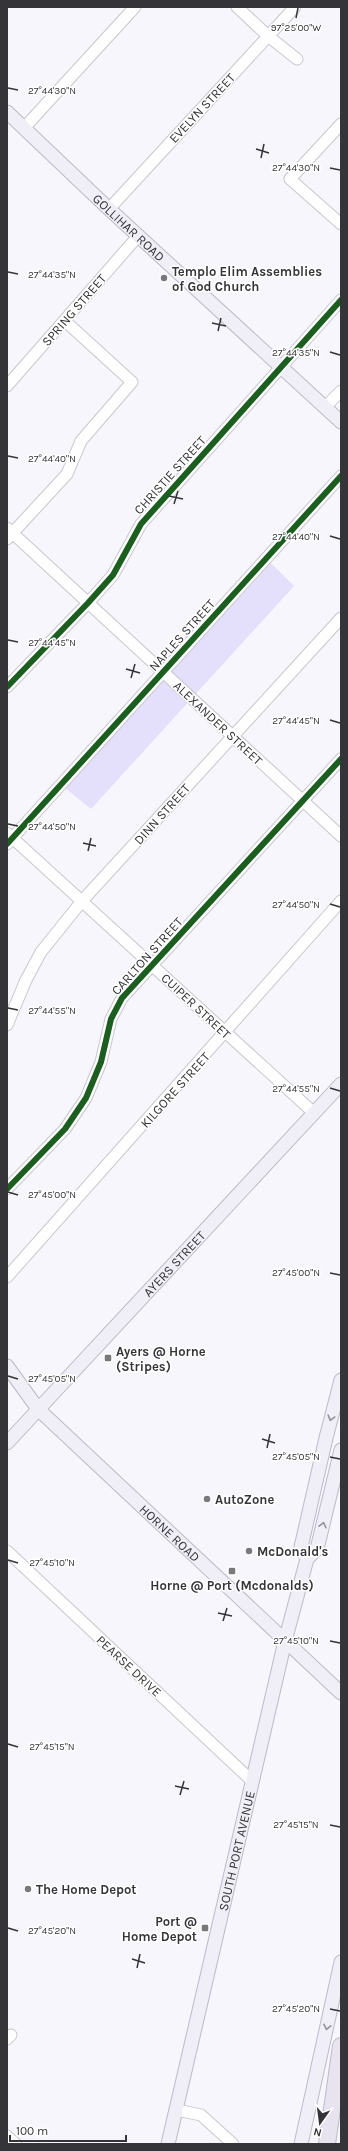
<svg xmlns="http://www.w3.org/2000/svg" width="348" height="2151" font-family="Karla,sans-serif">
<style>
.green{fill:#e4dffa}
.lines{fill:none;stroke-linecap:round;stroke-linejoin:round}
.minor-casing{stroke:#c8c7cc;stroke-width:13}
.major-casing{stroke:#bdb9c9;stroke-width:15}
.highway-casing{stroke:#bdb9c9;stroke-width:18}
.minor{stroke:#fefeff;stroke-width:11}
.major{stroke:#f0eef6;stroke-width:13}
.highway{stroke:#e7e4f0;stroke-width:16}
.cycleway-casing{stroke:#fff;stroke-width:8}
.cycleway{stroke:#1b5e20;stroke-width:6}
.oneway{stroke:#929197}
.ticks{fill:none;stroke:#353438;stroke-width:1.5}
.poi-dot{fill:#79787d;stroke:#fff;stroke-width:1.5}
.labels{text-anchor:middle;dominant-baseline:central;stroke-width:3;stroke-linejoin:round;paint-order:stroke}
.street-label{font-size:13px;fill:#353438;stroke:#fff}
.poi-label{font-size:13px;font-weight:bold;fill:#353438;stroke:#fff;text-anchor:start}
.ticks-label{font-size:10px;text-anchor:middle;fill:#353438;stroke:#fff;stroke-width:3;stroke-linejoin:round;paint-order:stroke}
</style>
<rect width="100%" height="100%" fill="#f7f6fc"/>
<path class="green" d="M271,563L294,586L91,809L65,788Z"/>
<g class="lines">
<g class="minor-casing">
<path id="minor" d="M237,7L268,36L297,59
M341,124L290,179L341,224
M24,128L135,7
M109,209L295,7
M7,386L139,235
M325,407L341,391
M7,528L341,836
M7,539L67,474L81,441L132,382L65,321
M7,687L88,603L113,575L141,524L341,300
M7,833L314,1113
M7,844L341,476
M7,1025L26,980L41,952L82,901L341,618
M7,1189L65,1129L86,1098L101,1062L111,1019L122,998L341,759
M7,1277L341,901
M7,1551L252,1781
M7,2039L11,2035
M177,2110L201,2115L233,2144
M7,2136L16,2144"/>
</g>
<g class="major-casing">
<g id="major">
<path id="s1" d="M7,112L109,209L341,422"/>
<path id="s2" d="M7,1366L38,1409L341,1693"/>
<path id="s3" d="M7,1443L341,1084"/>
<path d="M307,1559L301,1547L326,1438L341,1380"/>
<path id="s4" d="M168,2144L285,1641L307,1559L317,1549L341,1450"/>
<path d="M301,2144L341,1962"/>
</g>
</g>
<g class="highway-casing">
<path id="highway" d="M327,2144L341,2046"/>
</g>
<use href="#minor" class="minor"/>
<use href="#major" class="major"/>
<use href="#highway" class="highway"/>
<g class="cycleway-casing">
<path id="cycleway" d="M7,687L88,603L113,575L141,524L341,300
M7,844L341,476
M7,1189L65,1129L86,1098L101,1062L111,1019L122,998L341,759"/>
</g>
<use href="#cycleway" class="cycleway"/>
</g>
<defs><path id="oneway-chevron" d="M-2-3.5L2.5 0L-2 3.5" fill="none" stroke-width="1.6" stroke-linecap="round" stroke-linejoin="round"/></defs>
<g class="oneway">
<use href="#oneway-chevron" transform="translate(331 1418) rotate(105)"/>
<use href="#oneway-chevron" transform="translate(323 1525) rotate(-77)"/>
<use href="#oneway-chevron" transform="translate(327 2027) rotate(102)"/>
</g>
<path class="ticks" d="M296,18L298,8M8,88L18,90M256,149L269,153M261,158L264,144M330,168L340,170M8,272L18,274M212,323L226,326M218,331L221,318M330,352L340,355M8,456L18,458M169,496L183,499M174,504L178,491M330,536L340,539M8,640L18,642M126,669L140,673M131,678L135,664M330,720L340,723M8,824L18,826M83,843L96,846M88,851L91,838M330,904L340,907M8,1008L18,1010M330,1088L340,1091M8,1192L18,1195M330,1273L340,1275M8,1376L18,1379M262,1439L275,1443M267,1448L270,1434M330,1457L340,1459M8,1560L18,1563M218,1613L232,1616M223,1621L227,1608M330,1641L340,1643M8,1744L18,1747M175,1786L189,1789M180,1795L184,1781M330,1825L340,1827M8,1928L18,1931M132,1959L145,1963M137,1968L140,1954M330,2009L340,2011"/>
<g class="poi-dot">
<circle cx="164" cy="278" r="4"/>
<rect x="104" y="1354" width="8" height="8" rx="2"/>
<circle cx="207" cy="1499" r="4"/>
<circle cx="249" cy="1551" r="4"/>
<rect x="228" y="1567" width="8" height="8" rx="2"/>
<circle cx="28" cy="1889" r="4"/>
<rect x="201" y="1924" width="8" height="8" rx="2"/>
</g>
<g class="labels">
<g class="street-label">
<text transform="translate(202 108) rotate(-47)">EVELYN STREET</text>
<text stroke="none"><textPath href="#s1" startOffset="168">GOLLIHAR ROAD</textPath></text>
<text transform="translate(74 310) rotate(-49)">SPRING STREET</text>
<text transform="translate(170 475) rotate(-48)">CHRISTIE STREET</text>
<text transform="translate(182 635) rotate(-48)">NAPLES STREET</text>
<text transform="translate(218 723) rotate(43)">ALEXANDER STREET</text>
<text transform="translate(162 814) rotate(-48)">DINN STREET</text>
<text transform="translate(147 956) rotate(-48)">CARLTON STREET</text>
<text transform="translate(196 1006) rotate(43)">CUIPER STREET</text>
<text transform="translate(175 1090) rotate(-48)">KILGORE STREET</text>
<text stroke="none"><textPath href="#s3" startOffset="245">AYERS STREET</textPath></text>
<text stroke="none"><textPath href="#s2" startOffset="234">HORNE ROAD</textPath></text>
<text transform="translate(129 1666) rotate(43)">PEARSE DRIVE</text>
<text stroke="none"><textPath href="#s4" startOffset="301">SOUTH PORT AVENUE</textPath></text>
</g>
<g class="poi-label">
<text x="172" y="271">Templo Elim Assemblies<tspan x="172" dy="15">of God Church</tspan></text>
<text x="116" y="1351">Ayers @ Horne<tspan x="116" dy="15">(Stripes)</tspan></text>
<text x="215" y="1499">AutoZone</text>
<text x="257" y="1551">McDonald's</text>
<text x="232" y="1585" text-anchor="middle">Horne @ Port (Mcdonalds)</text>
<text x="36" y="1889">The Home Depot</text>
<text x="197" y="1921" text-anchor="end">Port @<tspan x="197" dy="15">Home Depot</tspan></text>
</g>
</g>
<g class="ticks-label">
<text x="296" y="31">97°25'00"W</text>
<text x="52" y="94">27°44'30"N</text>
<text x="296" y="171">27°44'30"N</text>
<text x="52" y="278">27°44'35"N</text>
<text x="296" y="356">27°44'35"N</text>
<text x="52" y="462">27°44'40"N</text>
<text x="296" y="540">27°44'40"N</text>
<text x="52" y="646">27°44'45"N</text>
<text x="296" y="724">27°44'45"N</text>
<text x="52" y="830">27°44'50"N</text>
<text x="296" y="908">27°44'50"N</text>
<text x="52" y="1014">27°44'55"N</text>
<text x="296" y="1092">27°44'55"N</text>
<text x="52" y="1198">27°45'00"N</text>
<text x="296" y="1276">27°45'00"N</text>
<text x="52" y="1382">27°45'05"N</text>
<text x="296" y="1460">27°45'05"N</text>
<text x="52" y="1566">27°45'10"N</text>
<text x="296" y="1644">27°45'10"N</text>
<text x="52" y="1750">27°45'15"N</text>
<text x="296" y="1828">27°45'15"N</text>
<text x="52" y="1934">27°45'20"N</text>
<text x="296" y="2012">27°45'20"N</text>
</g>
<rect width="348" height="2151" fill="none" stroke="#353438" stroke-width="16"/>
<g transform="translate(320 2123) rotate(194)" stroke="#ffffff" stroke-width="3" paint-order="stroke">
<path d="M0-3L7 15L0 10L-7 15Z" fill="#353438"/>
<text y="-6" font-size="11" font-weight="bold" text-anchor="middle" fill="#353438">N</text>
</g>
<path d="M10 2135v6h116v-6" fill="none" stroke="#353438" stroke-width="2"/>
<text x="16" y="2135" font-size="12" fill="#353438" stroke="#ffffff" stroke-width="3" paint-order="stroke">100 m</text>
</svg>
